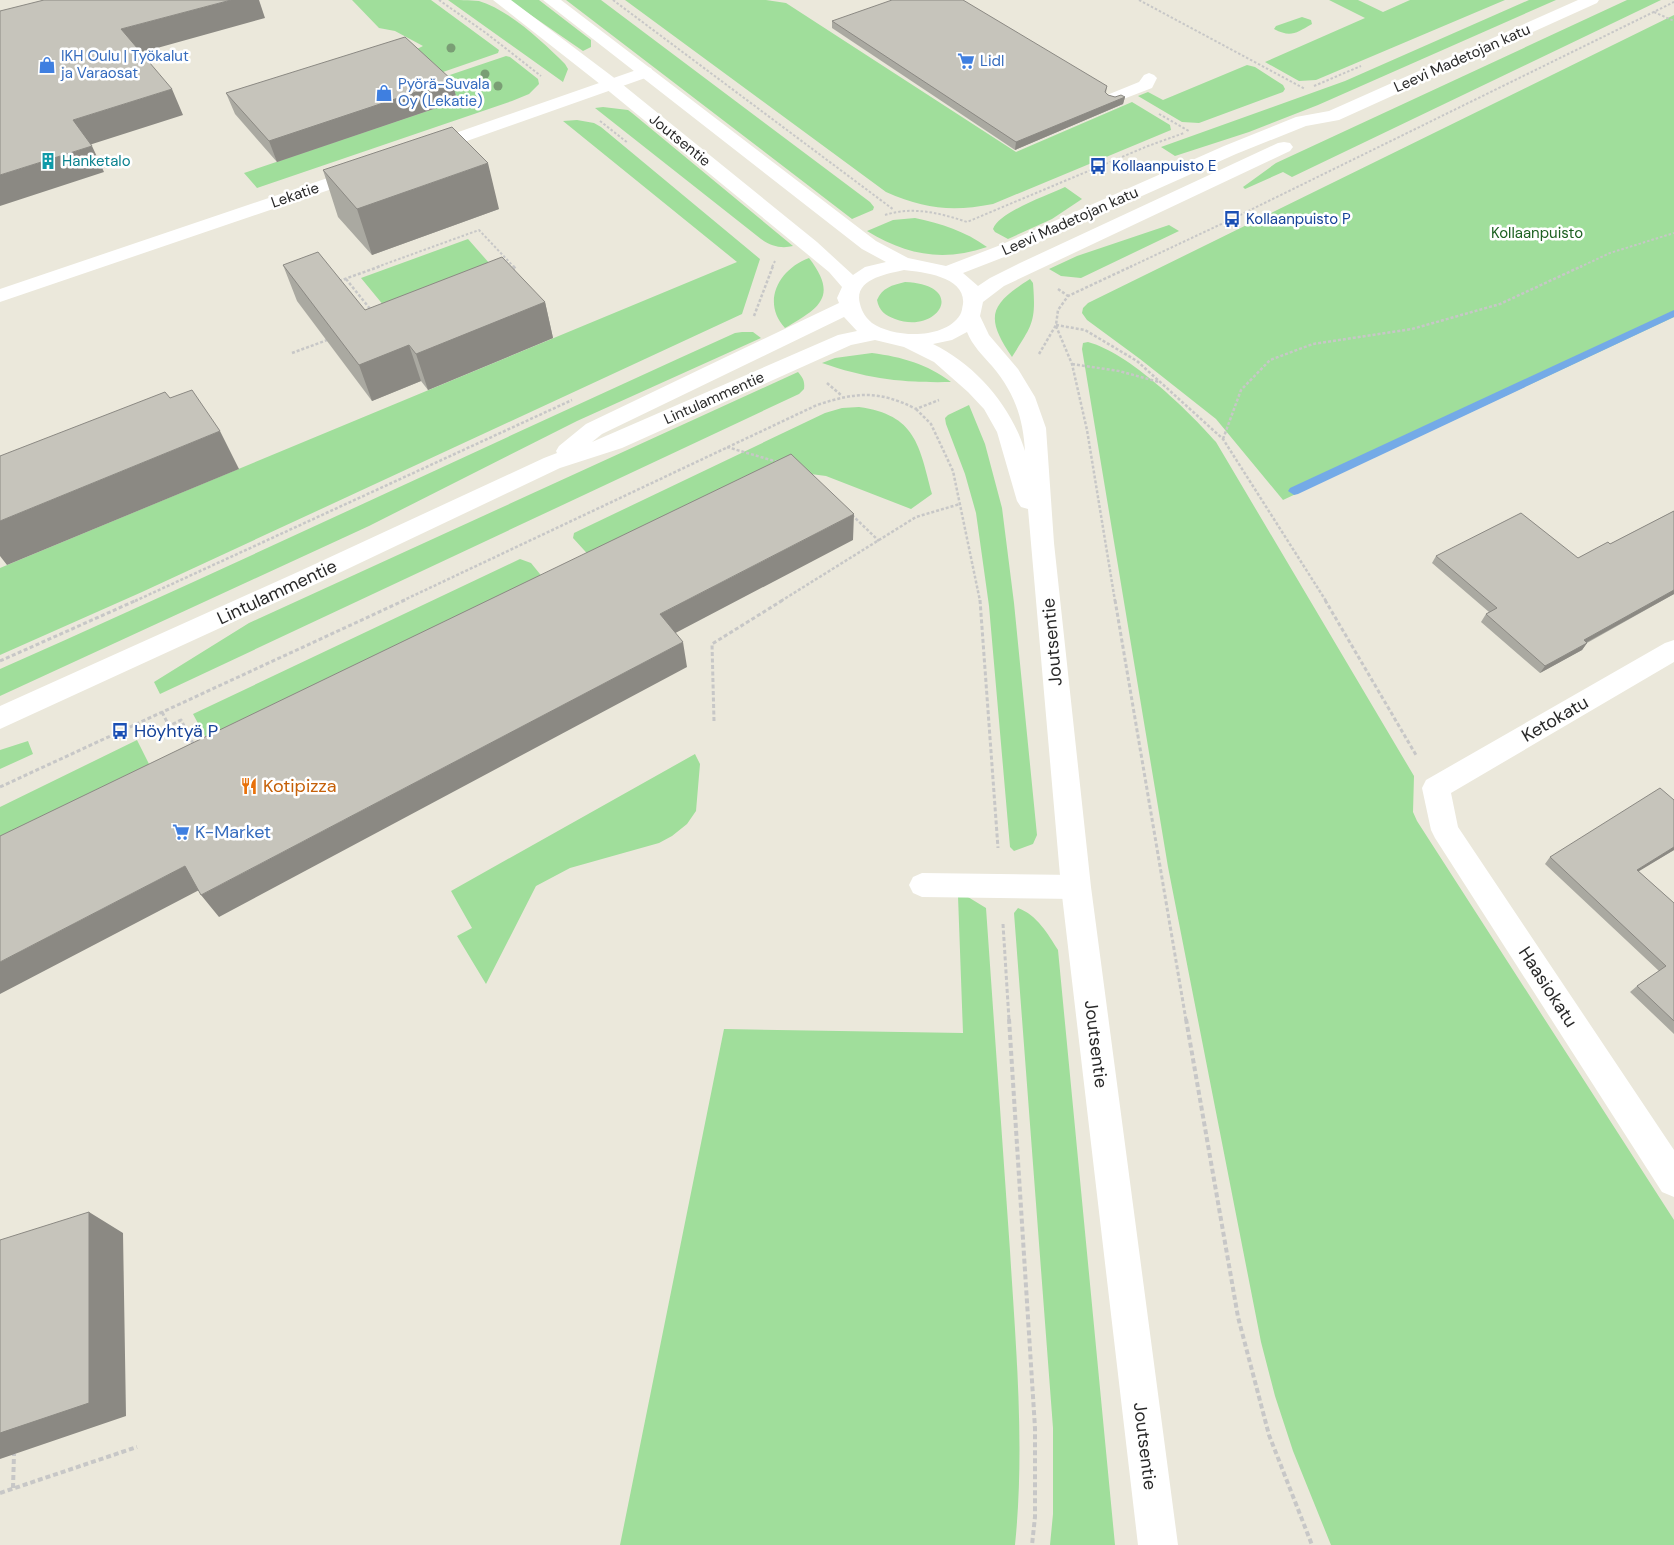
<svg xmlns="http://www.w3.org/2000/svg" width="1674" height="1545" font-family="'DM Sans',sans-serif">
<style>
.green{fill:#a0de9b}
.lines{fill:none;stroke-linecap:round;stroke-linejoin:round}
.stream{fill:#74aae7;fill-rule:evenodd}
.path-far3{stroke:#c7c7c7;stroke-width:2;stroke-dasharray:2.5 2;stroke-linecap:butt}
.path-far2{stroke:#c7c7c7;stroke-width:2.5;stroke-dasharray:3 2;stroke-linecap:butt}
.path-far1{stroke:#c7c7c7;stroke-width:3;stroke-dasharray:4 2.5;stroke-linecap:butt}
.path{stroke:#c7c7c7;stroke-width:4;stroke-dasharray:5 3;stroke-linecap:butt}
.lane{fill:#fff;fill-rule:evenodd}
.street{fill:#fff;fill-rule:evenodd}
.secondary{fill:#fff;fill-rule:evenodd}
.tree{fill:#7a9e75}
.wall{fill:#aaa9a1}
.shaded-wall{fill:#8b8983}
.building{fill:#c6c4bb;stroke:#8b8983}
.labels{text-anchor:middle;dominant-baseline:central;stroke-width:5;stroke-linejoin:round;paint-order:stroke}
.far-shop-label{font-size:15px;fill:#366cbe;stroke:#fff;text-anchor:start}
.far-street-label{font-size:15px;fill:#292929;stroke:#fff}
.far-culture-label{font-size:15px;fill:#0d838f;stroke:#fff;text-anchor:start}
.far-transit-label{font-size:15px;fill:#164399;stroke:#fff;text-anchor:start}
.far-park-label{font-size:15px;fill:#1e6122;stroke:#fff}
.street-label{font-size:18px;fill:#292929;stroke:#fff}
.transit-label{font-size:18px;fill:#164399;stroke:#fff;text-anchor:start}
.food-label{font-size:18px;fill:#c56008;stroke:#fff;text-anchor:start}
.shop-label{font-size:18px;fill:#366cbe;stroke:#fff;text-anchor:start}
</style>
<rect width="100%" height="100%" fill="#ebe8db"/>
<path class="green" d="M352,0H431L499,50L498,53L443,72L417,49L423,46L395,31L379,28Z
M448,0C458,0 470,0 479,1C509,10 543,42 565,64L568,69L563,82Z
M509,0H539L591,40V47L583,51Z
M566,0H601L870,202L874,207L873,210L852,219Z
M625,0H766L786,3L1016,152L1132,102L1170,125L1171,130L993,204C952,212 925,209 886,192Z
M1329,0H1358L1383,12L1410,0H1505L1316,80L1299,81L1265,62L1365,18Z
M1529,0H1556L1318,105L1249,132L1175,156L1161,147L1345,81Z
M1627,0H1661L1292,177L1283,172L1245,189L1243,187L1276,163Z
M1674,15V317L1283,500L1216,419L1140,359L1087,320L1082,313L1083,308L1088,303Z
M1302,17L1311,20L1312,24C1296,33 1291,38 1274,29L1276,26Z
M506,56L510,57L538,79L539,84L529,94L512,101L257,188L244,173L457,101L435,80Z
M1247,65L1255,67L1283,85L1285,89L1283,92L1199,123L1182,122L1138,96L1148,92L1163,100Z
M603,107L628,110L632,113L793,246C781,249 771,246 761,239L595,108Z
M577,120L594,123L601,127L760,259L742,314L142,592L0,655V568L737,262L563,121Z
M1065,187L1082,199L1052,219L1008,239L995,232L993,229C999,212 1048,195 1065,187Z
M915,218C942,224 965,231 987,247C943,262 906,255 867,231L893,220Z
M1169,225L1179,231L1081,278L1061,276L1049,269L1077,256Z
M468,239L497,272L389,312L361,278Z
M809,258C839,297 819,308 785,328C761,302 779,269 809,258Z
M1030,279L1033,283C1036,322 1033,324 1012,357C985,317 989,305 1030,279Z
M905,282C969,285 938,335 895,319C885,315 879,311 877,300C882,288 892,285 905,282Z
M742,332H753L761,338L577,421L369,526L0,696V669C246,560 489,444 735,333Z
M1088,342C1129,353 1188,410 1216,442L1414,776L1413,812L1417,821L1674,1220V1545H1331L1293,1451L1275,1396L1261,1342L1168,867L1082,349L1083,343Z
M872,353C902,357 927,364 951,382C903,383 868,379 822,363L835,358Z
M798,372C803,378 805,381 804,389L799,394L160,694L154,682L249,623Z
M969,405L985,444L1002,508L1014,603L1037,835L1033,844L1014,851L1010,847L989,606L976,513L965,474L946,424L945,418L948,415Z
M859,407C916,415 919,445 932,494L911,509L826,476L803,473L605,573L573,538L574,533L825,413L842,408Z
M520,559L531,563L557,595L219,762L193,714Z
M137,740L162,790L0,869V807Z
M28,741L33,754L0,769V750Z
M695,754L700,764L696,811L687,824L672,836L659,843L570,868L536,886L486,984L457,936L472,928L451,891Z
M958,896L968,897L986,908C994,1022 1002,1137 1010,1251C1016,1349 1025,1447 1015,1545H620L724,1029L963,1033Z
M1018,908C1037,915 1048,934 1058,950L1115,1545H1050L1053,1514V1428L1014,913Z"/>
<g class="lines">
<path class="stream" d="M1674,310V317L1298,494L1294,495L1288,491L1290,488Z"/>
<path class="path-far3" d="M439,0L486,33L541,76
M613,0L894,210
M1139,0L1305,89
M1654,12L1674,21
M1314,86L1361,66
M1159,114L1189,131
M600,121L628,143
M885,215C913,206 940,213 967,222L1148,146L1184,133
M377,267L479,230L514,267
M772,267L775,261
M1130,267L1232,219L1674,2
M1580,267L1610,253L1674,233"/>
<path class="path-far2" d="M512,270L516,269L513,266
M346,279L371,310
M339,281L381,266
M1058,289L1068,296
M754,316L773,266
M1056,325L1085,330L1137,361L1223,439L1326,601
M1056,326L1072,364L1087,430L1115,601
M292,353L330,339
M1039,354L1056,325L1058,310L1068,296L1132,266
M1072,364L1119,371L1159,382
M827,383L841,395
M916,409L931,424L953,471L980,601
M1223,439L1241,390L1270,360L1313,344L1412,329L1500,304L1582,266
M727,447L781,463
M852,515L879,541
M135,601L572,400
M402,601L817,405C856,392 879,390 916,409L939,400
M781,601L916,517L960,504"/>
<path class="path-far1" d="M980,600L998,848
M1115,600L1186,1020
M1325,600L1416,755
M0,661L137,600
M162,712L169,726L181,720L194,745
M714,721L712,644L783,600
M0,787L405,600
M1003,924L1009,1020"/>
<path class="path" d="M1009,1019L1035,1428V1517L1032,1545
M1186,1019L1238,1317L1269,1435L1312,1545
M13,1488L14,1454
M0,1493L137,1447"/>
<path class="lane" d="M1149,73L1154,75L1157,78L1152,88L1113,103L1107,101L1105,98L1107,95L1139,82L1144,75Z
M922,873L1076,875L1085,879L1089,887L1085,895L1076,899L922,897L913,893L909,885L913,877Z"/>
<path class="street" d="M645,67L651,68L653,72L651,76L433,153L427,154L421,153L418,149L421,145Z
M363,166L370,168L372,172L370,176L0,302V289Z
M1674,640V662L1451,793L1458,827L1674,1150V1197L1662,1192L1435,838L1431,830L1422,788L1426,780L1665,643Z"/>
<path class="secondary" d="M493,0H511L617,80L817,242L853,275L865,267L886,262L862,249L543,0H561L876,241L908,258L946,266L998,246L1224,146L1296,117L1329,111L1578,0H1599L1597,3L1339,120L1306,126L1236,154L1012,254L963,273L978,286L990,278L1020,263L1278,143L1284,142L1290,143L1293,147L1290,151L1004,286L983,302L980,316L989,335L1018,369L1035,397L1046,428L1054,543L1091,887L1178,1545H1138L1061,887L1028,509L1021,507L1017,501L997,432L984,409L968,392L934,362L904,347L875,340L851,345L622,448L560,468L318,583L0,729V706L300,571L544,458L557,453L556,451L559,446L586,424L839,303L837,298L842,287L829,272L605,88ZM904,270C924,272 966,277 963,304C962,308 962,312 960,315C944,340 894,338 872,323C866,318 862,312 860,304C853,279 887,274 904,270ZM844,317L857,331L838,335L592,442L602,434ZM967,332C972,345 983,356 992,366C1014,392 1023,417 1025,451C1011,406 976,365 933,344L952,340Z"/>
</g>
<g class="tree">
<circle cx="451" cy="48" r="4.5"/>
<circle cx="485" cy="74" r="4.5"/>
<circle cx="498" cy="86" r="4.5"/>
</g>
<path class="wall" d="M832,21L1107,86L1106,93L1108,95L1115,97H1125L1123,104L1015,150L832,28Z
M452,80L457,101L277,162L235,114L226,93Z
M323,170L499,209L372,255L338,217Z
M283,265L365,310L545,302L553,338L428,390L421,381L372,401L297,301Z
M1674,511V594L1587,643L1582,650L1540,673L1481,622L1486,614L1489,612L1432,563L1436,556L1578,558L1610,544Z
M1674,800V850L1638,871L1674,903V1034L1630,992L1637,986L1659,971L1545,864L1550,857Z"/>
<path class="shaded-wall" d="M231,0H259L265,18L132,55L121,29Z
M452,80L457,101L277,162L269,141Z
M172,89L183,115L86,146L73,120Z
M1125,97L1123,104L1015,150L1016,142Z
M92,146L104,172L0,206V175Z
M488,163L499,209L372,255L357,209Z
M545,302L553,338L428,390L416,354Z
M409,345L421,381L372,401L359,365Z
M220,431L239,469L7,565L0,556V521Z
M854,514L853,540L664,639L660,614Z
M1674,590V594L1578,647L1584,640Z
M683,642L687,667L219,917L201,895Z
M1587,643L1582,650L1540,673L1545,666Z
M1674,847V850L1631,876L1637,870Z
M185,866L203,888L0,994V962Z
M89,1212L123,1233L126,1416L0,1459V1433Z"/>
<path class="building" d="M44,0H231L121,29L172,89L73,120L92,146L0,175V11Z
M892,0H963L1107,86L1105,92L1108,95L1115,97L1121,95L1125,97L1016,142L832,21Z
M405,37L452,80L269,141L226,93Z
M452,127L488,163L357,209L323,170Z
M318,252L365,310L502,257L545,302L416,354L409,345L359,365L283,265Z
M192,390L220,431L0,521V456L165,392L170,398Z
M791,454L854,514L660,614L683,642L201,895L185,866L0,962V836Z
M1674,511V590L1584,640L1587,643L1545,666L1486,614L1497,608L1436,556L1521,513L1578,558L1608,542L1610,544Z
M1660,788L1674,800V847L1637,870L1674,903V1021L1637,986L1666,966L1550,857Z
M89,1212V1403L0,1433V1240Z"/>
<defs>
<g id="supermarket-bare" transform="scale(1.35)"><path d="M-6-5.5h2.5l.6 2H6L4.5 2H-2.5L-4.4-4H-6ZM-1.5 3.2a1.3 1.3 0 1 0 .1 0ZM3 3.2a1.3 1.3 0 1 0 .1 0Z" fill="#3f7fe0" stroke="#fff" stroke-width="2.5" paint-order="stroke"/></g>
<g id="shop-bare" transform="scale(1.35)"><path d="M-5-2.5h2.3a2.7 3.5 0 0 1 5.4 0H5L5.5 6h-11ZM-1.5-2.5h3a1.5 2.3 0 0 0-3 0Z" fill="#3f7fe0" stroke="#fff" stroke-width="2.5" paint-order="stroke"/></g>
<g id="building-bare" transform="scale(1.35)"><path d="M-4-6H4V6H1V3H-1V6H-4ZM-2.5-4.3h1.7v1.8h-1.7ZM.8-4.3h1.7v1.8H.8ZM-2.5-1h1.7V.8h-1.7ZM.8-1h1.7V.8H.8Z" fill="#0f9aa8" stroke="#fff" stroke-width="2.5" paint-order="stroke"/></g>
<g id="bus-bare" transform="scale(1.35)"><path d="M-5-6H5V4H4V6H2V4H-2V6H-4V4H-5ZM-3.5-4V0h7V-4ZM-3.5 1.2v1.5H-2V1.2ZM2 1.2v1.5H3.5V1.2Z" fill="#1a4fb4" stroke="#fff" stroke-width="2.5" paint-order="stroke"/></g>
<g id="restaurant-bare" transform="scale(1.35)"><path d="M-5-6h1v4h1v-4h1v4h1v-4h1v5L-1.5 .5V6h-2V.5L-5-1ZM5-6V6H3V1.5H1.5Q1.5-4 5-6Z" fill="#e8710a" stroke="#fff" stroke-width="2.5" paint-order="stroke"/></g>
</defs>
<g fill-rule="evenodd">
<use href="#supermarket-bare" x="966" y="61"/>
<use href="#shop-bare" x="47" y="65"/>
<use href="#shop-bare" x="384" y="93"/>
<use href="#building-bare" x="48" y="161"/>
<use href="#bus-bare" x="1098" y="166"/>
<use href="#bus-bare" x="1232" y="219"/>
<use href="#bus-bare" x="120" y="731"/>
<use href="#restaurant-bare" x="249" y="786"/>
<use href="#supermarket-bare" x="181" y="832"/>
</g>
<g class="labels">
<g class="far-shop-label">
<text x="61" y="56">IKH Oulu | Työkalut<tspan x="61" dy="17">ja Varaosat</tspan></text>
<text x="980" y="61">Lidl</text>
<text x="398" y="84">Pyörä-Suvala<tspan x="398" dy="17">Oy (Lekatie)</tspan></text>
</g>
<g class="far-street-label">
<text transform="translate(1462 58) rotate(-24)">Leevi Madetojan katu</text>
<text transform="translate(680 140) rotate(39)">Joutsentie</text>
<text transform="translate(295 195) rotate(-19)">Lekatie</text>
<text transform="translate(1070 221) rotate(-24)">Leevi Madetojan katu</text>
<text transform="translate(714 398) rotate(-24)">Lintulammentie</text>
</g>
<g class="far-culture-label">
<text x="62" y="161">Hanketalo</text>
</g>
<g class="far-transit-label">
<text x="1112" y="166">Kollaanpuisto E</text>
<text x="1246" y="219">Kollaanpuisto P</text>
</g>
<g class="far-park-label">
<text x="1537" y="233">Kollaanpuisto</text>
</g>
<g class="street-label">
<text transform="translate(277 592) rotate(-25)">Lintulammentie</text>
<text transform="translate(1052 642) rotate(-95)">Joutsentie</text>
<text transform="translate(1555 719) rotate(-30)">Ketokatu</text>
<text transform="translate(1548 987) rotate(57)">Haasiokatu</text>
<text transform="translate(1096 1044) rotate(83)">Joutsentie</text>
<text transform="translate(1145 1446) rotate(83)">Joutsentie</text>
</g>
<g class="transit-label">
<text x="134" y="731">Höyhtyä P</text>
</g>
<g class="food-label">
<text x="263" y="786">Kotipizza</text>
</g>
<g class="shop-label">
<text x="195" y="832">K-Market</text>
</g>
</g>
</svg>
